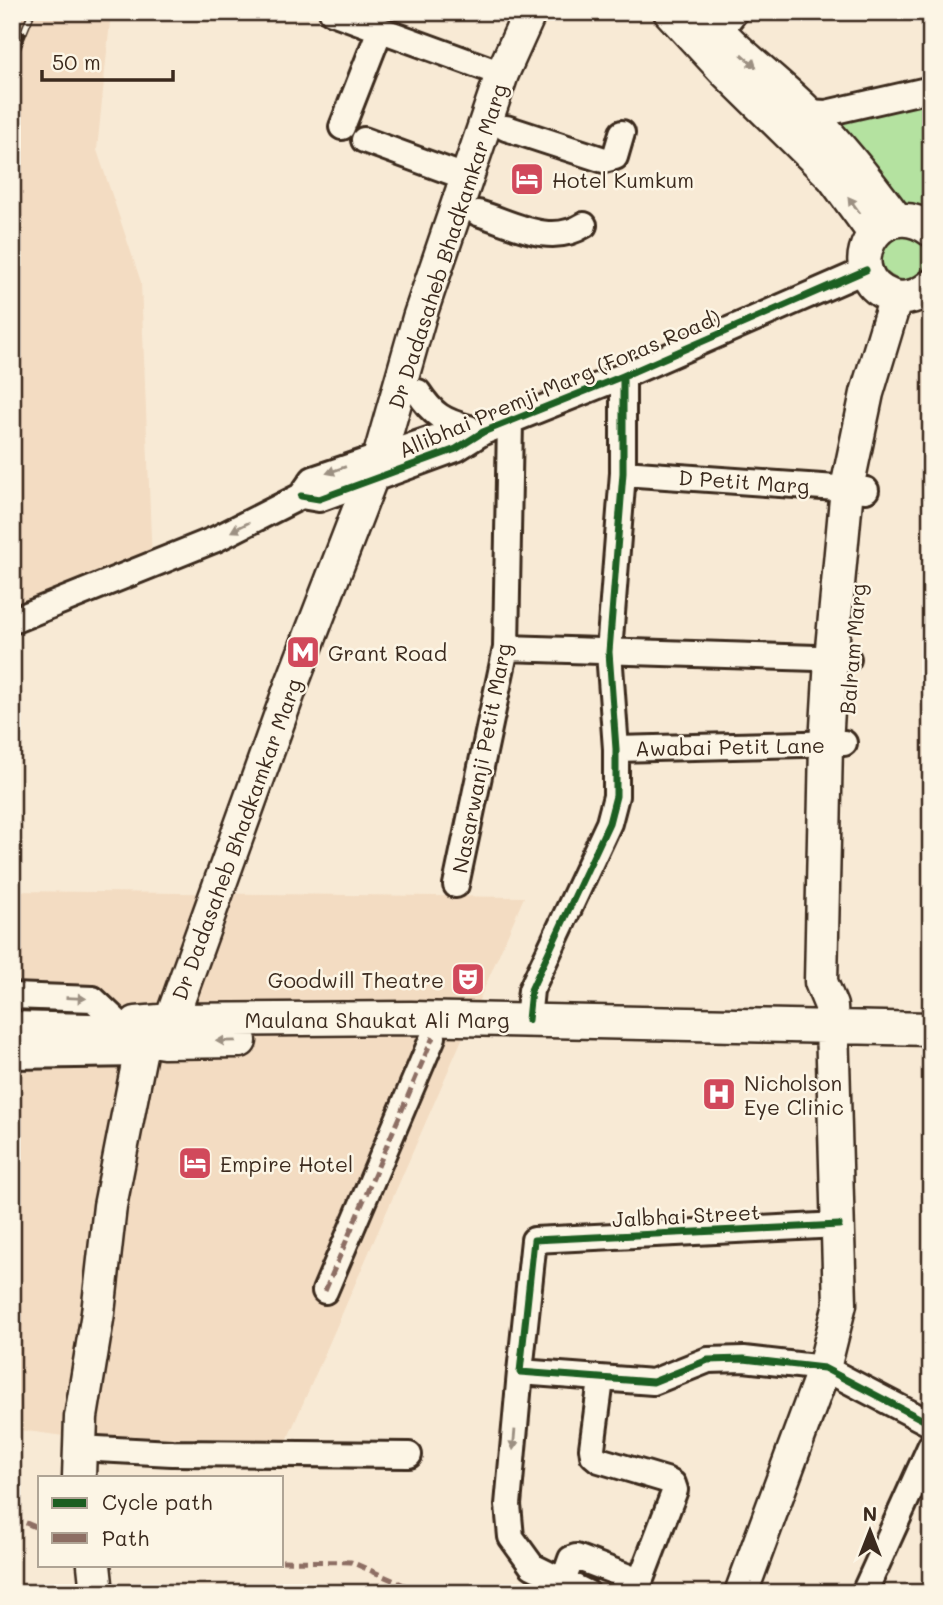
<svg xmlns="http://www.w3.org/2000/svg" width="943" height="1605" font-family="Mali,sans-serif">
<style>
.built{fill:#f3dcc2}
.green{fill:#b4e2a0;stroke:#78865f;stroke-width:2}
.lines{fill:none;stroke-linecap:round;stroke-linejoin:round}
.minor-casing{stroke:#3b2a1e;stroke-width:30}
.major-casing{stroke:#3b2a1e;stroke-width:37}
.minor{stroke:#fcf5e5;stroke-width:24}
.major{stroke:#fcf5e5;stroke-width:32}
.rail-casing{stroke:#3b2a1e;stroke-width:8}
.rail{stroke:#fcf5e5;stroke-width:5;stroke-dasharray:16;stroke-linecap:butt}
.quiet{stroke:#8d6e63;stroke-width:5;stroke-dasharray:10 5;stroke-linecap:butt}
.cycleway-casing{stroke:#fcf5e5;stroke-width:11}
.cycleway{stroke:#1b5e20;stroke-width:7}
.oneway{fill:#9c9082}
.labels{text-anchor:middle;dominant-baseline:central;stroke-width:5;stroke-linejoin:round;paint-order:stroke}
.poi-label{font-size:21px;fill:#3b2a1e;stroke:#fcf5e5;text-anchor:start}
.street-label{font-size:21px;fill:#3b2a1e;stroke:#fcf5e5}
</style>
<rect width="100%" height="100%" fill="#f8ead5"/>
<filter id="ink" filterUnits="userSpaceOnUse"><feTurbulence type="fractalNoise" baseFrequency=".0143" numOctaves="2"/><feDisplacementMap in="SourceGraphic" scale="14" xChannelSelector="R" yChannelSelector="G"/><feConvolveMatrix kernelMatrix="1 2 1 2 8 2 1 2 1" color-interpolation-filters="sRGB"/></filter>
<g filter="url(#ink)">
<path class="built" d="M12,12H111L97,150L141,282L152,563L12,617Z
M12,891L524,897L287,1440L64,1436L12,1429Z"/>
<path class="green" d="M931,98V217L874,201L839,123L868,108Z
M881 257a23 23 0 1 1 46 0a23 23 0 1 1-46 0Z"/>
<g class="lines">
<g class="minor-casing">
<path id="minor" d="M332,12L502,74
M718,33L735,12
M807,112L826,113L931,89
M342,127L380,30
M506,128L604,160L615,157L622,133
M364,140L465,177
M478,213C512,223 550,247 584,225
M418,392C433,415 443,421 469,428
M623,473L866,490
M301,496L319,499L456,449L483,432L623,376L866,270
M12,621L216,539L301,496L313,479L449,433L483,432
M506,648L848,659
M616,749L844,743
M456,885L506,648L510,421
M12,996L93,999L127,1031
M528,1020L531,990L609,823L616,796V749L609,652L623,473V376
M12,1056L140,1054
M839,1225L534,1240L520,1372L653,1382L708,1360L744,1359L824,1368L931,1424
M325,1291L433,1037
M520,1372L508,1505L511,1537L532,1566L587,1593
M97,1449L172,1453L409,1455
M559,1593L571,1559L576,1557L634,1579H641L675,1490L673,1484L666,1480L599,1460L593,1455L592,1448L601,1380
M864,1593L931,1445"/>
</g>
<g class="major-casing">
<path id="major" d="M670,12L724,70L833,177L874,233
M702,12C732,50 773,78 807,112C840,145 869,182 897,220
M931,230C877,191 835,275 891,296C906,301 919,296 931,286
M12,1028L127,1031H131L136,1023L171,1020L411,1018L931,1029
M138,1038L164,1042L240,1041
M79,1477L81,1417L98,1313L110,1206L140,1054L145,1040L171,1020L291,686L380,455L419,318L502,74L530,12
M94,1565L97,1593
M741,1593L824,1368L840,1304L832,1025L831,1006L821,982L826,744L831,659L847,488L867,393L896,297"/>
</g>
<use href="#minor" class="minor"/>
<use href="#major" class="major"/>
<g class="rail-casing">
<path id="rail" d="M12,25L16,12
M12,61L32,12"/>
</g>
<use href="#rail" class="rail"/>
<path class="quiet" d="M325,1291L433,1037
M12,1517L40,1529
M282,1561L351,1562L422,1593"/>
<g class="cycleway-casing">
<path id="cycleway" d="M301,496L319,499L456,449L483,432L623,376L866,270
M528,1020L531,990L609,823L616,796V749L609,652L623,473V376
M839,1225L534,1240L520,1372L653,1382L708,1360L744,1359L824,1368L931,1424"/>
</g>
<use href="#cycleway" class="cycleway"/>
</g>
<defs><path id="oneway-solid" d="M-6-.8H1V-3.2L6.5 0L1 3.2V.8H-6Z" transform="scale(1.75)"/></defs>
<g class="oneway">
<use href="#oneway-solid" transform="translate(749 61) rotate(42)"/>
<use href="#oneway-solid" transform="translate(854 205) rotate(-126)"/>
<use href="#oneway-solid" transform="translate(336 470) rotate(161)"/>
<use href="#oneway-solid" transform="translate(240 527) rotate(153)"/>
<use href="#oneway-solid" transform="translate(76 998) rotate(2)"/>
<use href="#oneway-solid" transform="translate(226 1041) rotate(179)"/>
<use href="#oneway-solid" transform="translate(514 1440) rotate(95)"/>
</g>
</g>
<defs>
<g id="hotel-square" transform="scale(1.75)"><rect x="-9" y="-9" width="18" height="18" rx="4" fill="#d1495b" stroke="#fcf5e5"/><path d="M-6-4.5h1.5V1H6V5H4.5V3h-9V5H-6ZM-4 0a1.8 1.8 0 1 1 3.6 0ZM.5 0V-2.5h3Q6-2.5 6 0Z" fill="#fff"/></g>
<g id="metro-square" transform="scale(1.75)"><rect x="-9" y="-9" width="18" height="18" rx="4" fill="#d1495b" stroke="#fcf5e5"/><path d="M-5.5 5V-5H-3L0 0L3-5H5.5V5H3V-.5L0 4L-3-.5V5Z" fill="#fff"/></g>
<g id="theatre-square" transform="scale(1.75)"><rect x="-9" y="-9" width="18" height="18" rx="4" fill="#d1495b" stroke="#fcf5e5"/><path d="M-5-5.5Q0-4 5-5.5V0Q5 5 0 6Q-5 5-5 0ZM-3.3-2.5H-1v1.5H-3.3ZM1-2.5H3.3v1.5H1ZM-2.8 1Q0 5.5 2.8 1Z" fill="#fff"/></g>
<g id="hospital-square" transform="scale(1.75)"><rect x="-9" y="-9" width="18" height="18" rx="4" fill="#d1495b" stroke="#fcf5e5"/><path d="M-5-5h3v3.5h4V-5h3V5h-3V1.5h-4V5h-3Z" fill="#fff"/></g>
</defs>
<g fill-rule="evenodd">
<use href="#hotel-square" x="527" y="179"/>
<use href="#metro-square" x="303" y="652"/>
<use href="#theatre-square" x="468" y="979"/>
<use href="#hospital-square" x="719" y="1094"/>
<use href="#hotel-square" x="195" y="1163"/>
</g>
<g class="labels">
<g class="poi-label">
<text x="552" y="179">Hotel Kumkum</text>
<text x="328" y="652">Grant Road</text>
<text x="444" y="979" text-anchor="end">Goodwill Theatre</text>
<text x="744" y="1082">Nicholson<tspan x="744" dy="24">Eye Clinic</tspan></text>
<text x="220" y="1163">Empire Hotel</text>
</g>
<g class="street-label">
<text transform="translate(447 246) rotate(-72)">Dr Dadasaheb Bhadkamkar Marg</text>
<text transform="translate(559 383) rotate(-23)">Allibhai Premji Marg (Foras Road)</text>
<text transform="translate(744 481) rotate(4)">D Petit Marg</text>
<text transform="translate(852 649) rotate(-85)">Balram Marg</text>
<text transform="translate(730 746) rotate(-1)">Awabai Petit Lane</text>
<text transform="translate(481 758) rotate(-79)">Nasarwanji Petit Marg</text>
<text transform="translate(236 839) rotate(-70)">Dr Dadasaheb Bhadkamkar Marg</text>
<text x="377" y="1019">Maulana Shaukat Ali Marg</text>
<text transform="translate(686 1215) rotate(-3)">Jalbhai Street</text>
</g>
</g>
<rect width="943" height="1605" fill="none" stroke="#fcf5e5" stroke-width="42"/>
<rect x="21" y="21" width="901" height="1563" fill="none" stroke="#3b2a1e" stroke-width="2.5" filter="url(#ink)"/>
<rect x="38" y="1476" width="245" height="91" fill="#fcf5e5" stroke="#afa495" stroke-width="2"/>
<rect x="52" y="1498" width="35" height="10" fill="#1b5e20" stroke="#afa495" stroke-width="2"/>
<text x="102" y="1510" font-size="21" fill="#3b2a1e">Cycle path</text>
<rect x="52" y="1533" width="35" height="10" fill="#8d6e63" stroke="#afa495" stroke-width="2"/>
<text x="102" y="1546" font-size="21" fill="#3b2a1e">Path</text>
<g transform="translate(870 1531)" stroke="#fcf5e5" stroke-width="5" paint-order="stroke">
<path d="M0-5L12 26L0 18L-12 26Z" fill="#3b2a1e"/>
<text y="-10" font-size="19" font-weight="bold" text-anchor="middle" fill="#3b2a1e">N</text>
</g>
<path d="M42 70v10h131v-10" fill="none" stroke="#3b2a1e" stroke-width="3.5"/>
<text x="52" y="70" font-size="21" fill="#3b2a1e" stroke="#fcf5e5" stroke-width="5" paint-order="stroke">50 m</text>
</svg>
